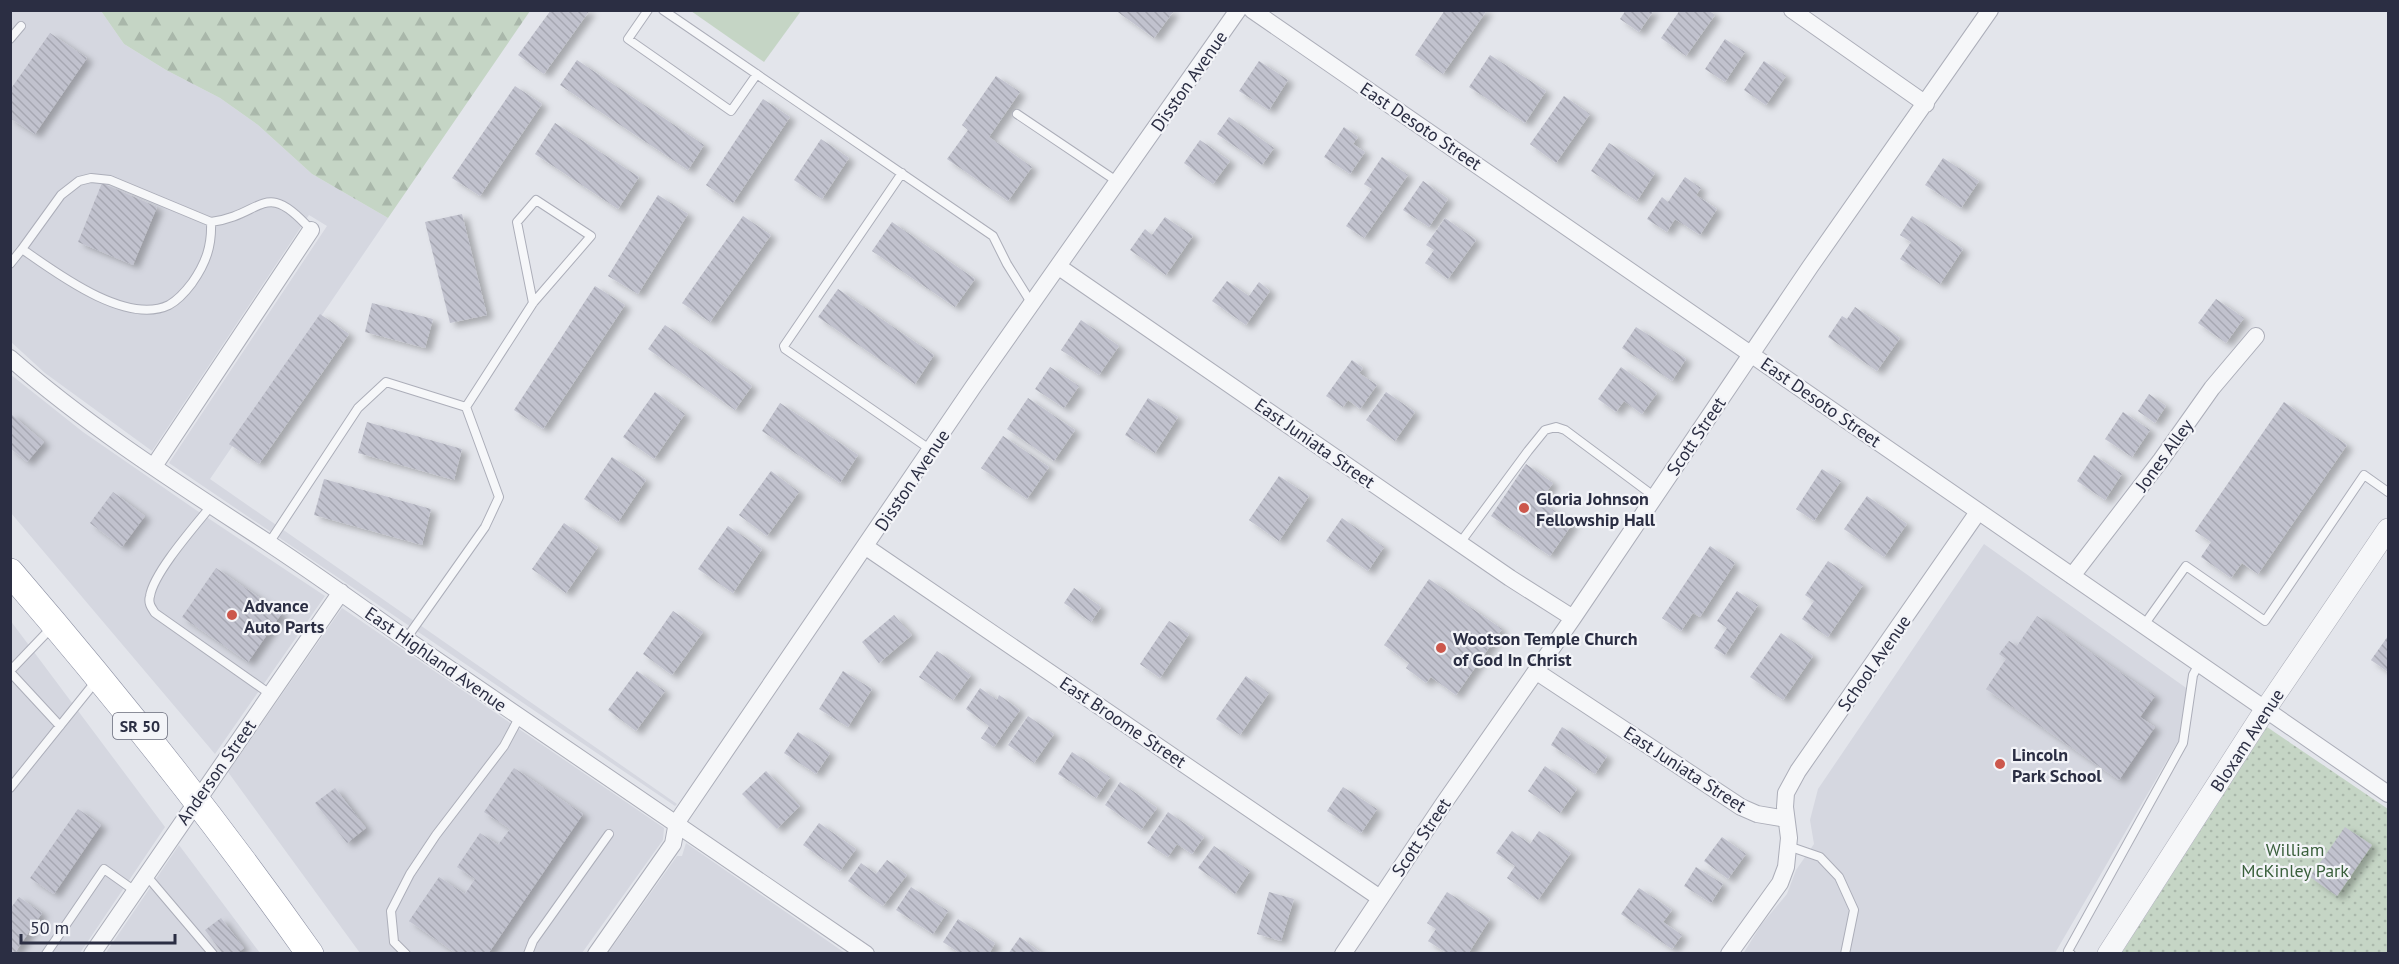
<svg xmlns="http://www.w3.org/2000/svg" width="2399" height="964" font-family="'PT Sans',sans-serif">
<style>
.built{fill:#d5d7e0}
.grass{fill:#c5d5c5}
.forest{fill:url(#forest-firs)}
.park{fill:url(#park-dots)}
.building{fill:url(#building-back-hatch);filter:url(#shadow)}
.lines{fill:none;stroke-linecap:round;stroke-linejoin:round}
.service-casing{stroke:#acaeb9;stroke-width:10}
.minor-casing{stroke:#acaeb9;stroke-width:18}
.tertiary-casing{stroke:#acaeb9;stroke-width:22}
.trunk-casing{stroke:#8b8fa2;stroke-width:28}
.service{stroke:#f6f7f9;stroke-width:8}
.minor{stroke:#f6f7f9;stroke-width:16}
.tertiary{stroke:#f6f7f9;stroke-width:21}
.trunk{stroke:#fff;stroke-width:27}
.poi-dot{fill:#cc574c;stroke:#f3f4f8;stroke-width:2}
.labels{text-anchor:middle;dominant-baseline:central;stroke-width:4.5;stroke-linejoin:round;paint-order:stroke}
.shield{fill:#f3f4f8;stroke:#676979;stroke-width:1.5}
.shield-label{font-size:16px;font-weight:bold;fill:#2b2e43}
.street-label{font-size:18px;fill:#2b2e43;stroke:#f3f4f8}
.poi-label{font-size:18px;font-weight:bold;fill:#2b2e43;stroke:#f3f4f8;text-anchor:start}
.park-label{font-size:18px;fill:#395f3b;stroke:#f3f4f8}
</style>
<defs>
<pattern id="forest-firs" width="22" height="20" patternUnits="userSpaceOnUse" patternTransform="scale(1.5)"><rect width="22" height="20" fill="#c5d5c5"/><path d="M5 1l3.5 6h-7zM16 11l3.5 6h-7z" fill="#a9b7aa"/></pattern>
<pattern id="park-dots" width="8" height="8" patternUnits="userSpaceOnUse" patternTransform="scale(1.5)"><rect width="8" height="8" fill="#c5d5c5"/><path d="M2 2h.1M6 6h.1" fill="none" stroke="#a9b7aa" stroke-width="1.8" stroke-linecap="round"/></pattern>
<pattern id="building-back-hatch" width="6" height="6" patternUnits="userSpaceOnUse" patternTransform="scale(1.5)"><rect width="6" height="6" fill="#c1c2ce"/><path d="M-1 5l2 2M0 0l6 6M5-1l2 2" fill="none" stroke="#a6a7b2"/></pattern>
<filter id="shadow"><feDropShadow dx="6" dy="4" stdDeviation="3" flood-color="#0004"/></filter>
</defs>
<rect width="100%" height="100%" fill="#e3e5eb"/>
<path class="built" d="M11,11H101L124,44L166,70L220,98L258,125L312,174L388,218L210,479L677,804L675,806L169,463L327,226L309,215L152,451L45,373L11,342Z
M10,374L83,432L196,510L325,596L215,754L11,513Z
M1984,544L2189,690L2180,738L2055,953L1743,954L1761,925L1787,894L1796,870L1814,844L1810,820L1818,789Z
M342,608L664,828L663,840L582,953H360L228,772Z
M10,620L165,827L80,953H11Z
M686,843L845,953H608L677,856H682Z
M179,845L260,953L105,954Z"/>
<path class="grass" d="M691,11L801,10V11L764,62Z"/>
<path class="forest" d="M101,11H530L388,218L312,174L258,125L220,98L166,70L124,44Z"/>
<path class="park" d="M2267,727L2388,809V953L2121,954Z"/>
<path class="building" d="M551,10H590L544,74L518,55Z
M1115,10H1171L1173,12L1154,38Z
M1445,10H1487L1443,74L1415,55Z
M1626,10H1654L1639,32L1620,19Z
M1680,10H1708L1715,15L1686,56L1661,38Z
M50,33L87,58L35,134L10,118V90Z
M1725,39L1745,52L1725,82L1705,69Z
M1490,55L1546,91L1525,123L1469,87Z
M577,60L704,145L688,170L560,85Z
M1259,61L1288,80L1269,110L1239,91Z
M1764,61L1786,76L1766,105L1744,90Z
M996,76L1020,92L989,137L1032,167L1008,201L947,159L968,130L962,125Z
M515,86L542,104L480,196L452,178Z
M1564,96L1590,114L1556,163L1530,144Z
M763,99L790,117L733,203L706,185Z
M1229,117L1274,148L1262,165L1217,134Z
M555,123L639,177L618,209L535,154Z
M1344,127L1358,137L1353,144L1365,152L1350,174L1324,157Z
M821,139L849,158L822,199L794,180Z
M1200,140L1230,161L1213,184L1184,163Z
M1609,143L1655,173L1637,201L1591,171Z
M1382,157L1408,175L1364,238L1346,226L1372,189L1364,184Z
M1943,158L1979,181L1961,208L1925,185Z
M1685,177L1701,188L1696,195L1717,209L1700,235L1675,219L1667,232L1647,219L1662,197L1668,202Z
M1423,181L1448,199L1429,227L1403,210Z
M102,183L157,207L133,265L78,242Z
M658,195L688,214L638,294L608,276Z
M462,214L487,315L450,323L425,222Z
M743,216L771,235L710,322L682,303Z
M1912,216L1963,249L1940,284L1900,259L1911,242L1900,235Z
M1165,217L1193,236L1166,275L1130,250L1145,229L1152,235Z
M1445,218L1476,240L1448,279L1425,263L1434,250L1426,245Z
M892,222L975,279L955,307L872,251Z
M1227,281L1249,296L1259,282L1270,291L1246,325L1212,301Z
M595,286L625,305L543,429L514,410Z
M838,289L934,355L915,384L818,317Z
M2216,299L2244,318L2226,343L2198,323Z
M372,303L433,319L425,348L365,332Z
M1855,307L1900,338L1877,371L1828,337L1842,316L1847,319Z
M320,314L349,334L259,464L229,444Z
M1081,320L1119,346L1099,375L1061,350Z
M665,325L752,386L735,410L648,349Z
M1636,327L1686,359L1672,381L1622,348Z
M1352,360L1363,368L1359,373L1377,385L1360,409L1348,400L1343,407L1326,396Z
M1050,367L1079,386L1064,408L1035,389Z
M1621,367L1657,393L1642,414L1624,401L1616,412L1598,399Z
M655,392L685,414L654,459L623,437Z
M1386,392L1415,412L1395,441L1366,420Z
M2149,394L2166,406L2155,423L2138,411Z
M1028,398L1075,430L1054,461L1007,429Z
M1148,398L1178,417L1155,453L1125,435Z
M2284,402L2347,445L2258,574L2242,563L2231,578L2201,557L2211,542L2195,531Z
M780,403L858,455L840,483L762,431Z
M2123,412L2150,430L2132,457L2105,439Z
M10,413L44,442L27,462L10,448Z
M367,422L462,449L454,480L358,453Z
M1003,436L1049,467L1027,499L981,468Z
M2094,455L2122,474L2105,500L2077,481Z
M612,457L646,480L618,522L584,499Z
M1526,464L1553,483L1540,501L1573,523L1550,556L1491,516Z
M1822,469L1841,481L1814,521L1796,509Z
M771,471L799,492L767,536L739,515Z
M1279,476L1309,496L1279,541L1249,520Z
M324,479L431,509L422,545L314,515Z
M113,492L145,516L122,547L90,523Z
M1867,496L1907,524L1884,557L1844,529Z
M1342,518L1384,547L1368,571L1326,541Z
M564,523L598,547L566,593L532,569Z
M728,526L762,549L733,593L698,569Z
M1710,546L1735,563L1700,617L1693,613L1681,631L1662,618Z
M1828,561L1863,585L1828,637L1802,619L1814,601L1805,595Z
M216,568L282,613L248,662L182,617Z
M1429,579L1502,629L1456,695L1431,677L1426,683L1406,668L1409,663L1384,645Z
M1074,588L1101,607L1091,622L1064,603Z
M1737,591L1758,605L1725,655L1714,648L1727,628L1717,621Z
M673,611L703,632L672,675L643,654Z
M894,615L912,635L879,663L862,642Z
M2037,616L2155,696L2140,717L2155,727L2119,780L1986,689L2006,659L1999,654L2009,641L2017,646Z
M1169,621L1189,634L1160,678L1140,664Z
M1781,633L1813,656L1783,700L1750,677Z
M2388,636V672L2371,660Z
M937,651L971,675L953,700L919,677Z
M637,671L665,691L636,731L608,710Z
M843,671L872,689L848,727L819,709Z
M1246,676L1269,693L1240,735L1216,719Z
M980,688L997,700L999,695L1020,710L994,747L981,738L989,726L966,709Z
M1028,716L1054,734L1034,763L1008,745Z
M1562,727L1607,756L1595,774L1551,745Z
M798,732L830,753L816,774L784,753Z
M1072,752L1110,777L1096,798L1058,774Z
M1545,766L1577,789L1560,813L1528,791Z
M514,768L583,814L488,954H457L409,921L439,877L465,894L475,879L457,867L480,833L498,845L510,829L484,812Z
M766,771L800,806L777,829L742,794Z
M1120,782L1157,808L1141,830L1105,805Z
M1343,787L1377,809L1361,833L1327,811Z
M335,788L366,828L347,843L315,803Z
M78,809L101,825L54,894L30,878Z
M1168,812L1204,837L1192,854L1177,844L1168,857L1147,843Z
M819,823L856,849L840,871L803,845Z
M2345,827L2372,845L2337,896L2310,877Z
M1512,831L1530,844L1539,831L1571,853L1538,900L1507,878L1515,866L1496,853Z
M1722,837L1746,854L1728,879L1704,861Z
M1214,846L1250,871L1235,894L1198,868Z
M887,860L907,875L883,906L848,881L861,863L876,874Z
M1696,867L1723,884L1711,903L1684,886Z
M911,887L948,911L933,934L896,910Z
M1639,888L1672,910L1663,922L1682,935L1672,949L1621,914Z
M1269,892L1294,899L1281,941L1257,934Z
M1447,892L1490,919L1468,954H1448L1428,941L1436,929L1427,923Z
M19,897L42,913L14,954H10V909Z
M221,918L244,948L236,954H223L205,930Z
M958,919L995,943L989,954H961L943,942Z
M1020,937L1043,954H1008Z"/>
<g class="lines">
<g class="service-casing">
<path id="service" d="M648,10L628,39L731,111L757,74
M663,10L993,236L1007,264L1032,304
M10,39L21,26
M1017,114L1118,182
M902,173L784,346L785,349L931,450
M211,222L110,180L91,178L79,181L61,195L22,249C55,272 126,326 169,305C178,300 186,291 192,283C206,263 212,246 211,222C264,215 264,177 311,230
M10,264L22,249
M466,407L533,303L591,236L536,200L517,222L533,303
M211,506C195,526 154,572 150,596C148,603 151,607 155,613L270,694
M269,543L358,408L386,382L466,407L499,497L485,527L406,639
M1460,543L1528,451L1545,430L1556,427L1565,430L1655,497
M2144,625L2186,566L2265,621L2364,475L2388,492
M10,671L53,626
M10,672L60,726
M10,788L96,681
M1788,846L1820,857L1839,877L1854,910L1845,954
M146,875L213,954
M46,954L104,869L135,891
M406,954L394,942L391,911L410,874L436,835L504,746L520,716
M528,954L533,941L609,834
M2071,954L2068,951L2183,743L2193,675L2199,664"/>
</g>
<g class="minor-casing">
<path id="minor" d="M1252,10L2388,794
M1792,10L1926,104
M1059,267L1510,578L1573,618
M10,358C90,428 180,485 267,542C314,573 360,606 406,639L866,954
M154,466L311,230
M866,547L1380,898
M2072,576L2161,460L2212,388L2256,336
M1537,672L1741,807L1757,814L1786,819
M92,954L341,592
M596,954L673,844L677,822L973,387L1238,10
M1343,954L1444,803L1573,618L1810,267L1990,10
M1729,954L1780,883L1786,867L1789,838L1785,807L1786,793L1798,771L1978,512"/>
</g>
<g class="tertiary-casing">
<path id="tertiary" d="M2108,954L2265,710L2388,529"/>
</g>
<g class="trunk-casing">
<path id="trunk" d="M10,572C116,695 216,821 310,954"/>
</g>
<use href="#service" class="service"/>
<use href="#minor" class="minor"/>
<use href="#tertiary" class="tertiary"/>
<use href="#trunk" class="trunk"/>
</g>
<g class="poi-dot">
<circle cx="1524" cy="508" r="6"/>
<circle cx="232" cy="615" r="6"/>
<circle cx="1441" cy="648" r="6"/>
<circle cx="2000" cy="764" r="6"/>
</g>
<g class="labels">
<rect class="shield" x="113" y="713" width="54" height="26" rx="4.5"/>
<g class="shield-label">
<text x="140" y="726">SR 50</text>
</g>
<g class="street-label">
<text transform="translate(1189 81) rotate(-55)">Disston Avenue</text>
<text transform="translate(1421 126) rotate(34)">East Desoto Street</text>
<text transform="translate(1821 402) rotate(35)">East Desoto Street</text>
<text transform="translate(1696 436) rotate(-56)">Scott Street</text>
<text transform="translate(1315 443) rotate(35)">East Juniata Street</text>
<text transform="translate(2164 455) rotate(-54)">Jones Alley</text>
<text transform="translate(912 480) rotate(-56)">Disston Avenue</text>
<text transform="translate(436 659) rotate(35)">East Highland Avenue</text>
<text transform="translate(1874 663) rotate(-55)">School Avenue</text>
<text transform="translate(1123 722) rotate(34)">East Broome Street</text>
<text transform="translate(2247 740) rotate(-57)">Bloxam Avenue</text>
<text transform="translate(1685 769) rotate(33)">East Juniata Street</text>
<text transform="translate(216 772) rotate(-55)">Anderson Street</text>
<text transform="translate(1421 837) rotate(-56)">Scott Street</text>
</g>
<g class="poi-label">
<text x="1536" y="498">Gloria Johnson<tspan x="1536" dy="21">Fellowship Hall</tspan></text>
<text x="244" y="605">Advance<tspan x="244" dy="21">Auto Parts</tspan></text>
<text x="1453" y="638">Wootson Temple Church<tspan x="1453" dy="21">of God In Christ</tspan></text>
<text x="2012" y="754">Lincoln<tspan x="2012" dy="21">Park School</tspan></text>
</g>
<g class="park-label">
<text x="2295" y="849">William<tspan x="2295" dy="21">McKinley Park</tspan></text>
</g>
</g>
<rect width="2399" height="964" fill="none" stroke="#2b2e43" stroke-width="24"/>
<path d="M21 934v9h154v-9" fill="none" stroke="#2b2e43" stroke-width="3"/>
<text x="30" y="934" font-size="18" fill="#2b2e43" stroke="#f3f4f8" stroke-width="4.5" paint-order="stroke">50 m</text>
</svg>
